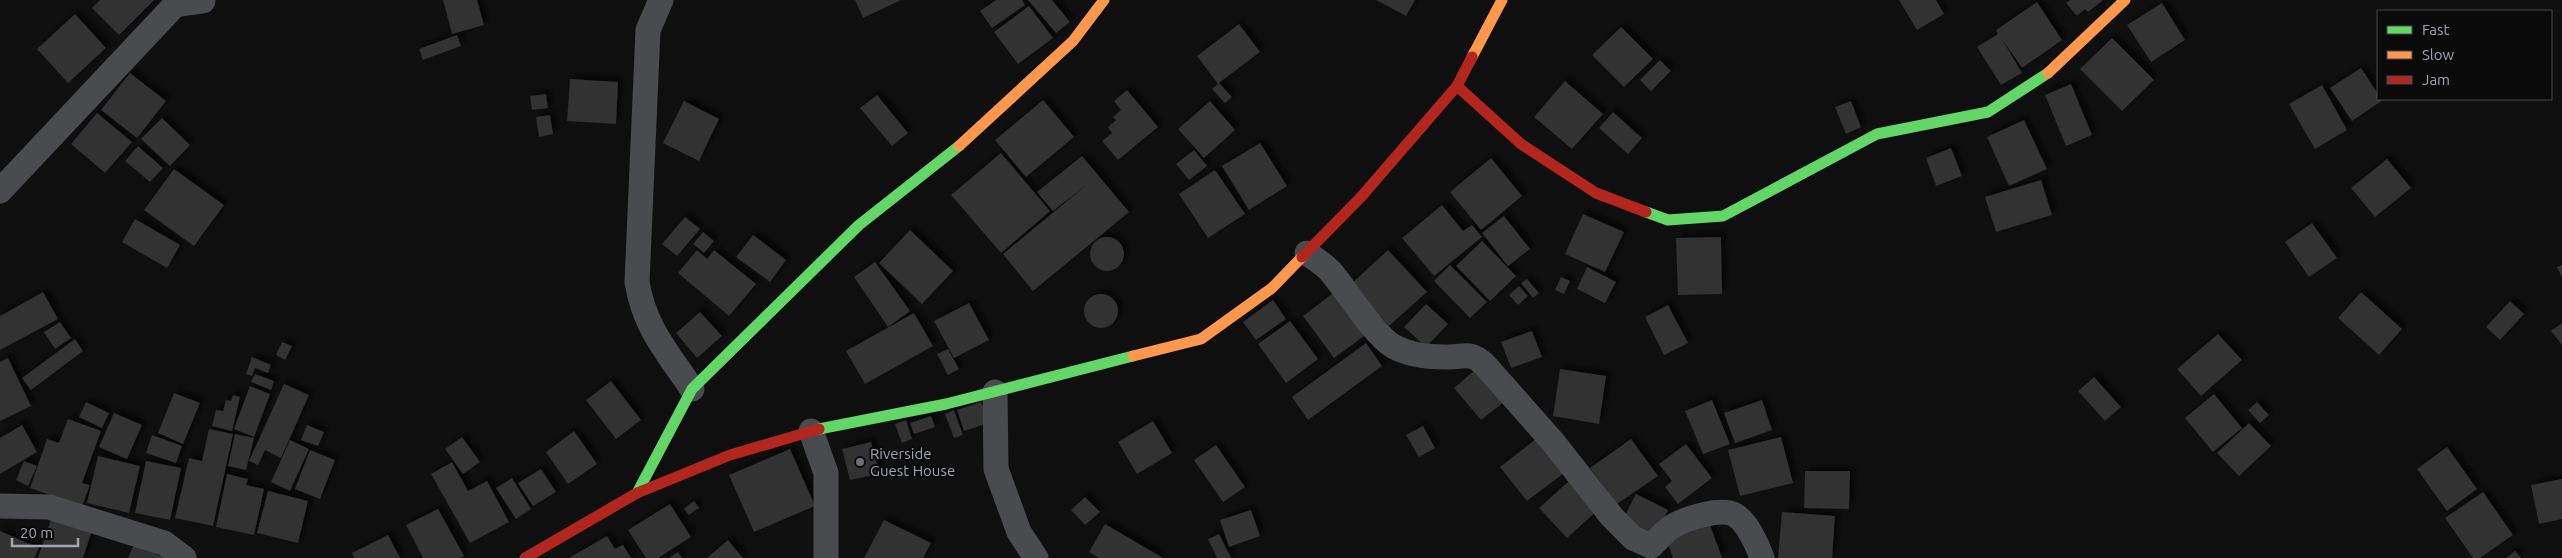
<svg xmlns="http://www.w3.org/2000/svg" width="2562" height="558" font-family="Ubuntu,sans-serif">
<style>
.building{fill:#303032;filter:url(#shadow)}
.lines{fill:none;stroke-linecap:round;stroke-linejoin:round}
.street{stroke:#4a4b4f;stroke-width:25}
.fast{stroke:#63d668;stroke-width:11}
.slow{stroke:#ff974d;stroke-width:11}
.jam{stroke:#b3261e;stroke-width:11}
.poi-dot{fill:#6e7179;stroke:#0a0a0b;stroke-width:2}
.labels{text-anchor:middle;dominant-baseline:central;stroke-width:4;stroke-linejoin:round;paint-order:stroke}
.poi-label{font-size:15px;fill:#a1a6b1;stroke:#0a0a0b;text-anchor:start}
</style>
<defs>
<filter id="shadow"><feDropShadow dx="4.5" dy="-4.5" stdDeviation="2.5" flood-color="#0009"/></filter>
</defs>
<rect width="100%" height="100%" fill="#0f0f10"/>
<path class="building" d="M100,0H154L119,35L92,8Z
M443,0H477L484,25L452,34Z
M855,0H901L863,18Z
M996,0H1022L1025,5L992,28L980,11Z
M1028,0H1052L1070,22L1056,33Z
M1376,0H1415L1406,16Z
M1899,0H1936L1944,14L1917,30Z
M2070,0H2103L2088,12L2085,9L2077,16L2066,3Z
M2037,2L2062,40L2022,68L2002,39L2022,73L2001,85L1977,47L1998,34L1996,30Z
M2162,3L2185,40L2151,62L2127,25Z
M1029,6L1053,38L1018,64L994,32Z
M75,14L106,48L68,83L37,49Z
M1239,24L1260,52L1219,83L1232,97L1225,103L1212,89L1218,84L1197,56Z
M1621,27L1653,59L1624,87L1592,55Z
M457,35L461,46L423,60L419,49Z
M2112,38L2154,80L2122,111L2080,69Z
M1660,60L1671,71L1651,91L1640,80Z
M2361,68L2378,94V99L2383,100L2352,121L2330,88Z
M130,73L166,101L137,138L101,110Z
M570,79L618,82L616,124L567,121Z
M1565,81L1603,114L1572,149L1534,117Z
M2071,84L2092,135L2066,146L2045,95Z
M2322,85L2347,130L2315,149L2289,104Z
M1127,90L1158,127L1118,160L1102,141L1112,133L1108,127L1116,120L1113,117L1121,110L1114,101Z
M546,94L548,108L532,110L530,96Z
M877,95L908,133L892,146L860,108Z
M1043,100L1074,137L1026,177L995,140Z
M684,101L719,119L699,161L663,143Z
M1210,101L1235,130L1204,158L1178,129Z
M1851,101L1861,127L1846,134L1835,107Z
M1613,112L1642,138L1628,154L1599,128Z
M97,113L132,142L105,173L71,144Z
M550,115L553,134L539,137L536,117Z
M162,118L190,145L170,166L141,139Z
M2024,120L2047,169L2009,186L1987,137Z
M1260,143L1287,186L1249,210L1222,166Z
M138,146L163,168L150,182L125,161Z
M1951,148L1962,176L1936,186L1926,158Z
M1194,150L1207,166L1189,180L1176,164Z
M1001,153L1050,211L1001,253L951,195Z
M1082,156L1129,212L1033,291L1003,254L1089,183L1053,211L1037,192Z
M1491,158L1522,196L1481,230L1450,192Z
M2387,159L2411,188L2375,217L2351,188Z
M174,169L224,205L194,246L144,210Z
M1215,170L1245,214L1208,238L1179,194Z
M2041,180L2052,215L1996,232L1985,197Z
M1442,205L1463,231L1472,225L1482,237L1434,276L1402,238Z
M1583,214L1624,232L1605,272L1565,254Z
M1504,216L1530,249L1508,266L1482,233Z
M685,217L700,229L677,256L662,244Z
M135,219L180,245L167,268L122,242Z
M2312,223L2337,258L2309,277L2285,242Z
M910,230L953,271L922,304L879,263Z
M703,232L714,241L704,253L693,244Z
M753,235L786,260L770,282L736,257Z
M1721,237L1722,294L1678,295L1676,238Z
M1090 254a17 17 0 1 1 34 0a17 17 0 1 1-34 0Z
M1482,241L1516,276L1490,301L1456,266Z
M697,250L707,259L714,250L756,284L729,316L678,273Z
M1388,250L1427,292L1389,326L1350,285Z
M875,262L910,311L888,327L854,277Z
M1450,265L1487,302L1470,318L1434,281Z
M2562,265V277L2557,267Z
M1587,267L1616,282L1605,303L1577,289Z
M1561,277L1570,281L1564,294L1555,290Z
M1527,279L1539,293L1533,298L1521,283Z
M1519,286L1528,296L1518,305L1509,295Z
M1336,291L1367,334L1334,358L1303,316Z
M43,292L58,319L0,350V316Z
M2361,292L2402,329L2379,355L2338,318Z
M1084 311a17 17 0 1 1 34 0a17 17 0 1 1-34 0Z
M1273,300L1286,319L1256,340L1243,322Z
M2510,301L2524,314L2500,340L2486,327Z
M969,303L989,340L954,358L934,321Z
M1426,304L1448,324L1426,347L1404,327Z
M1668,305L1688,343L1664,355L1645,317Z
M700,312L722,336L697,358L676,333Z
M914,313L933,346L865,384L846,351Z
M1290,321L1318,359L1286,383L1258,344Z
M60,322L71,338L55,349L44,332Z
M2562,323V345L2551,331Z
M1532,331L1542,357L1511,368L1501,342Z
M2218,334L2242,360L2201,396L2177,369Z
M75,339L83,351L31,390L22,378Z
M282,342L292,346L285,360L276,355Z
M1366,343L1382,366L1308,420L1292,397Z
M948,349L959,369L948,375L937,354Z
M252,357L271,365L268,373L255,368L252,376L246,374Z
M8,358L31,406L0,421V362Z
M1476,369L1504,402L1481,420L1454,388Z
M1560,369L1606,376L1599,424L1553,416Z
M255,374L274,381L271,390L251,382Z
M2094,377L2121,407L2105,421L2078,391Z
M611,381L641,420L616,439L586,400Z
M284,384L309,395L281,458L265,450L258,465L249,461Z
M250,386L270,394L254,437L234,429Z
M174,393L200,403L183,444L158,433Z
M2214,394L2242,428L2213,452L2185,418Z
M233,395L240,397L232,431L212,426L216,410L223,411L226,400L231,401Z
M1712,400L1730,444L1703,454L1685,411Z
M1762,400L1772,430L1735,443L1724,413Z
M86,402L109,413L102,428L79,417Z
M981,402L988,423L964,431L957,410Z
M2257,402L2269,415L2260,423L2248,410Z
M954,410L963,435L954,438L945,414Z
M114,413L142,425L127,459L99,447Z
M931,416L935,427L914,434L910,423Z
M68,419L101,431L82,483L90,485L82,506L30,488L47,439L59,443Z
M906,420L912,439L902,443L895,424Z
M1153,421L1172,453L1137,474L1118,442Z
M2249,423L2271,446L2239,476L2217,453Z
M22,425L37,452L0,474V438Z
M307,425L324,432L318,446L301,440Z
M1423,426L1435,448L1419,457L1406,435Z
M209,429L233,434L213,526L175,518L189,458L202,461Z
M574,431L597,464L568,484L546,452Z
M235,434L254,438L246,470L228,466Z
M152,435L182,446L176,463L146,453Z
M462,437L480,462L463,474L445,449Z
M1781,437L1793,483L1740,496L1728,450Z
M1537,438L1564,473L1527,501L1500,467Z
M1631,439L1658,476L1617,504L1590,468Z
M290,440L309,449L290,491L271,482Z
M871,442L879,474L850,480L842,449Z
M1686,444L1712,478L1678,504L1665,487L1672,481L1659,464Z
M1216,445L1245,487L1223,502L1194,460Z
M2447,447L2477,489L2447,511L2417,469Z
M790,449L815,506L754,532L729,475Z
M310,450L335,460L320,499L295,489Z
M98,456L140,466L129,513L87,503Z
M24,461L37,466L28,486L16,480Z
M146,461L181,468L170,520L135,513Z
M452,462L468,491L487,481L509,522L470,543L431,474Z
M541,469L556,492L533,506L518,483Z
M1805,471H1850L1849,509L1804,508Z
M227,474L248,479L246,485L264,489L254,535L216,527Z
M512,478L531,509L516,519L496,488Z
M2562,479V519L2539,524L2531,485Z
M1570,480L1598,510L1567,538L1539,508Z
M268,491L308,501L298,543L257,533Z
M2483,492L2513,535L2480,558H2473L2445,518Z
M1636,494L1668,510L1654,537L1622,521Z
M1085,497L1100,512L1085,525L1071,510Z
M694,501L699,508L689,515L684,509Z
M670,504L691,537L658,558H646L628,530Z
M438,509L464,556L460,558H423L406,525Z
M1251,510L1260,536L1229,547L1220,520Z
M1782,512L1835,516L1832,558H1778Z
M51,519L91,533L83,558H38Z
M884,520L931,543L923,558H864Z
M1709,522L1722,558H1673L1666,537Z
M1105,524L1163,558H1099L1089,552Z
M0,531L39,548L34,558H0Z
M1219,534L1231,558H1217L1208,539Z
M388,535L400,558H354L352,553Z
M607,536L615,549L623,545L631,558H569Z
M728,540L743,558H707Z
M134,544L163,557L162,558H128Z
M2515,551L2521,558H2506Z
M678,552L682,558H669Z"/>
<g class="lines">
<path class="street" d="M661,0L648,30L637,282C644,327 668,353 692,389
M0,191L175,5L203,1
M1307,253C1315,259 1325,265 1331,272C1348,292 1373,334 1393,346C1408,355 1428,357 1446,357C1464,358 1468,350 1484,364L1553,442L1612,517L1633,538L1651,546C1659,539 1666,529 1675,525C1688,518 1721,507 1735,515C1747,522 1758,546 1762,558
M995,392L996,469L1019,532L1036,558
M811,431L826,473V558
M0,506L49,507L164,543L184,558"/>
<path class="fast" d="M1646,212L1668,220L1723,216L1877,134L1988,112L2048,73
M819,429L946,404L1133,356
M637,493L692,389L859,225L959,146"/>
<path class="slow" d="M1472,57L1502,0
M2048,73L2125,0
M959,146L1073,41L1104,0
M1133,356L1201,339L1272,288L1302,257"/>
<path class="jam" d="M1457,86L1521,144L1596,193L1646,212
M1302,257L1361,197L1457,86L1472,57
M525,558L637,493L730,455L819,429"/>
</g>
<circle class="poi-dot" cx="860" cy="462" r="5"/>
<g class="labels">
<g class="poi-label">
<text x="870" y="453">Riverside<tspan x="870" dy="17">Guest House</tspan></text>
</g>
</g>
<rect x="2377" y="10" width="175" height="90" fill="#0a0a0b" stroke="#46484d"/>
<rect x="2387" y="26" width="25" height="8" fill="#63d668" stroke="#46484d"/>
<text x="2422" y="35" font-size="15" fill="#a1a6b1">Fast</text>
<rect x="2387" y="51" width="25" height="8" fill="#ff974d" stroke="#46484d"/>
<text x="2422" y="60" font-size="15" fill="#a1a6b1">Slow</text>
<rect x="2387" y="76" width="25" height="8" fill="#b3261e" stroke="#46484d"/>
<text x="2422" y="85" font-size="15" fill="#a1a6b1">Jam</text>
<path d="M12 538v8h66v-8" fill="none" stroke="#a1a6b1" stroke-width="2.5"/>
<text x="20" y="538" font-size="15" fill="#a1a6b1" stroke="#0a0a0b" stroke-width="4" paint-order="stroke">20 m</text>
</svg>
